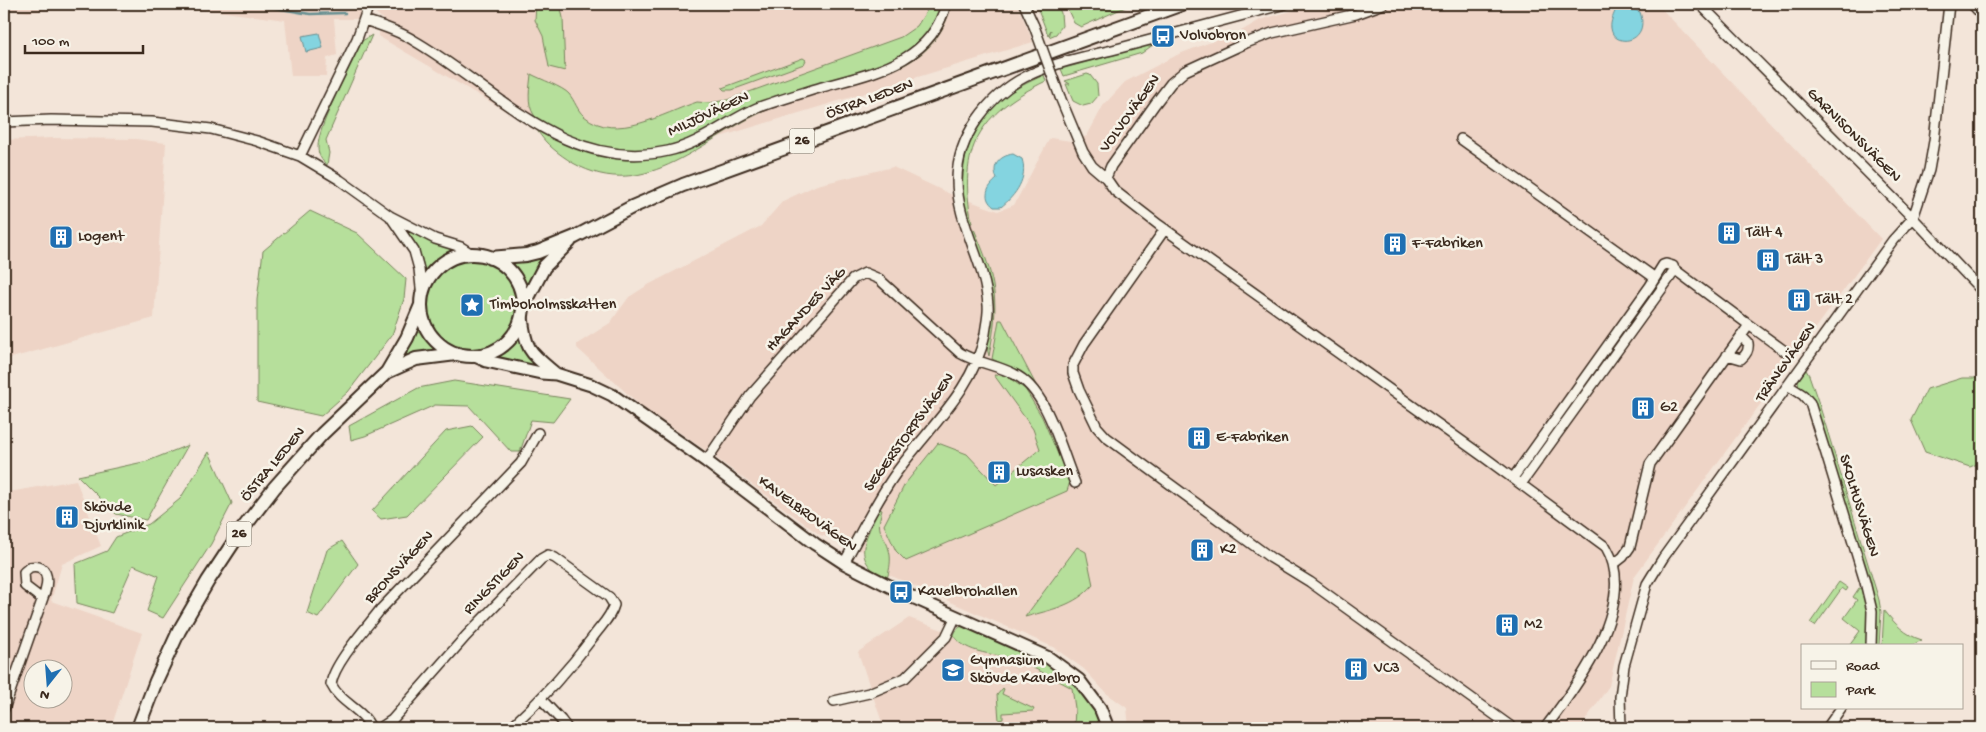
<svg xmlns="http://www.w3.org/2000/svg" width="1986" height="732" font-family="'Gochi Hand',sans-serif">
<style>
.built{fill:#eed4c6;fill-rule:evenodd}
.green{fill:#b6df9b;stroke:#78845c}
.water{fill:#84d4e0;stroke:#679092}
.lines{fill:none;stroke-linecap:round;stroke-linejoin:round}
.stream{stroke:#679092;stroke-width:2.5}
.minor-casing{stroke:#3b2a1e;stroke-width:12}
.major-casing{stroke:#3b2a1e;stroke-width:15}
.highway-casing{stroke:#3b2a1e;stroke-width:16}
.minor{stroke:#f7f3e8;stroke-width:9}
.major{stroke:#f7f3e8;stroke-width:11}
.highway{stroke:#f7f3e8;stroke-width:12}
.minor-bridge-casing{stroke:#3b2a1e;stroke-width:12;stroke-linecap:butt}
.minor-bridge{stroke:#f7f3e8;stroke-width:9}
.labels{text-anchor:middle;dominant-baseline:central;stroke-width:5;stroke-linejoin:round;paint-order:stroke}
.shield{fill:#f7f3e8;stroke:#73665b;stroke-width:1}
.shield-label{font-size:15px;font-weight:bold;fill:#3b2a1e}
.poi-label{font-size:16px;fill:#3b2a1e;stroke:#f7f3e8;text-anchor:start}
.street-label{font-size:16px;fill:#3b2a1e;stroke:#f7f3e8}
</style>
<rect width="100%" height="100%" fill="#f3e5d9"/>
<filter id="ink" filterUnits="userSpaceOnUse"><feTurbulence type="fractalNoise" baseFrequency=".02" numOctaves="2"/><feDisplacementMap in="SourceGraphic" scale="10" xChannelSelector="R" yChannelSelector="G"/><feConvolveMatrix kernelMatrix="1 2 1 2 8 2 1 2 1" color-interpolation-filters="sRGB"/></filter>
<g filter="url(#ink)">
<path class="built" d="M4,4H362L358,19H334L337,55L327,58L326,76H291L285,20L217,11L114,4L28,12L4,9Z
M378,4H1017L1033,42L608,171L378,36L384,20L376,13Z
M1316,4H1348L1349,8L1407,4H1657L1881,239L1634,577L1609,686L1580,728H1129L1127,708L1106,693L1084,669L1053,647L887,574L864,552L841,541L820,535L708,452L641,406L577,348V344L610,323L629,297L648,285L761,226L783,201L817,185L893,167L950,194L998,211L1014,205L1050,138L1071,141L1087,136L1103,106L1125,82L1179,54L1243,30L1260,20Z
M53,138L136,139L166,143L154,318L4,360V140Z
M76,480L101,546L62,564L51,601L142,633L111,728H4V493ZM32,670H62V700H32Z
M909,618L1007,653L1078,688L1086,728H884L858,652Z"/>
<path class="green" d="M536,4H560L563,18L565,71L549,67L543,36L535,20Z
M931,4H942C934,31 913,52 888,64C869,72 846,75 826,82C799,90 773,99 747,109C727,116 710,132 690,139C646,157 597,153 556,129C549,125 538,121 534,115C526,103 530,87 531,74C540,79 563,87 569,94C575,101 577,110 584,116C616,143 663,113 697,102L709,103L727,100L901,37L917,26Z
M950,4H952C938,56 901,70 855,83C826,91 795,99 767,110C704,136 647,205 573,163C559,154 546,145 537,130L539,129L563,143L583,151L602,156L640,159L657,157L671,154L751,115L769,108L885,73C916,60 941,37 950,4Z
M1036,4H1057L1061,13L1062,26L1056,34L1049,37L1051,30L1048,35Z
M1065,4H1132L1081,27L1074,23Z
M372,35L326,140L329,153L327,165C322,161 318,155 318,148C317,126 352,64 362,41Z
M1154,44L1142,53L1064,76L1061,69Z
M803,58L806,60L804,64L732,90H724L722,88Z
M1087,74L1090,75L1097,84L1098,96L1091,104L1083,106L1073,101L1066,84H1070L1065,81Z
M1044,75L1046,81C979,113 957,149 972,223L968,224C956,179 963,131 1000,100C1013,89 1029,82 1044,75Z
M310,211L357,233L406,279L404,299L392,335L348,392L321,416L257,402V300L263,251Z
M403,227L461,251L439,262L425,278C423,255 418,245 403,227Z
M974,229C996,280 1000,301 989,356C984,345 993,320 993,306C992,279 981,255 971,231Z
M551,251L527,296L519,279L502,260Z
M426 305a46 46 0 1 1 92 0a46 46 0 1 1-92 0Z
M419,318L431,340L446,353L399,362Z
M999,320H1002L1037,387L1023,373L992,359Z
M518,334L523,346L543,369L486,358L510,343Z
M1806,370L1809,375L1820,407L1879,600L1881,612L1879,646H1875L1877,622L1873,593L1813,399L1799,386L1798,381Z
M994,375L1006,376L1025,389L1042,417L1070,482L1067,491L906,561L896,551L884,525L905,484L938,443L967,454L996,485L1040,449L1033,429Z
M1962,378H1982V462L1970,467L1925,452L1911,420L1927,389Z
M454,381L570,399L553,422L531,420L520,452H511L469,406L435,405L365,436L351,440L349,426L418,388Z
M472,426L483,437L407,515L381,519L372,511L446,431Z
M188,445L146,520L116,514L78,476L148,461Z
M209,452L232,503L211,544L163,618L147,611L159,576L133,565L112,613L77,603L75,564L107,551L116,537L149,524L180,499Z
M879,509L882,510C874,536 887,534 890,555C891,563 889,572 887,579C849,560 866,539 879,509Z
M342,541L358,564L318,618L307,613L327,550Z
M1077,547L1086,552L1093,585C1075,606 1050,610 1025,617Z
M1839,582L1848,588L1846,591L1842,588L1815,626L1810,623Z
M1859,588L1864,590L1869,613L1867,646H1849L1860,631L1844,618L1857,600L1853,597Z
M1884,610C1895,624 1905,635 1922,640L1910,646H1882Z
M965,625C1020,649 1083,667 1104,728H1074L1075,708L1072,688C1053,678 1035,668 1016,660C998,653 965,655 954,635C956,629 959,627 965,625Z
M1003,688L1004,689L1002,694L1034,709L1033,711L1003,713V719L999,720L997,695Z"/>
<path class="water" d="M1623,5L1640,12C1651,43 1613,49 1611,28C1610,22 1614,14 1616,9Z
M319,33L323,48L306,52L302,36Z
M1013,154L1022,159C1028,178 1016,195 1001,207H994C982,198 987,187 997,179C991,166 999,156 1013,154Z"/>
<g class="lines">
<path class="stream" d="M252,4L310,14L345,13"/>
<g class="minor-casing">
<path id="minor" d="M1024,4L1034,26
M1700,4L1913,218L1982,291
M1972,4L1982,15
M364,20C380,25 399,31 413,40C494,86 565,174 668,151C701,144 727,121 757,108C778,100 800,94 822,87C872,73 931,63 946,4
M1060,97L1083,152L1092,166L1106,178L1115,191L1159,225L1484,457L1606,547C1639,603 1578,685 1545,728
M4,122L51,120L152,122L211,129L257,141L300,156L340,180L390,216L435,239L461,247L472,254
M1461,139L1655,278
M300,156L357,39L369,4
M1106,178L1111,166L1155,104L1171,83L1185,71L1246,43L1272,33L1356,14L1383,4
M390,216L414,251L419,269L422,297
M1165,229L1084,344L1073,365V373L1079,390L1097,427L1106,437L1129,454L1271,558L1310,582L1513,728
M1749,325L1786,352
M1727,355L1741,359C1747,354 1749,350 1748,343L1741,336
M1789,386L1803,395L1810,403L1826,454L1865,582L1872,611L1871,646
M706,461L750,396L853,279L865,273L879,279L960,353C977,363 997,365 1014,374C1048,390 1061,451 1075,483
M1513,478L1650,286L1663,265L1666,264L1673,266L1674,269L1671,276L1521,484
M844,563C861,533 876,501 896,473C928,428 974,390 985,334C986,325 989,314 988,305C985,261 957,224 957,180C957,137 988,96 1025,77C1054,62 1089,56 1120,48C1175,33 1230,19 1285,4
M1614,564L1623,557L1630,547L1650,464L1749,325L1674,269
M542,700L561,720L567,728
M834,701L869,693L905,678L946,637L956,616
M4,709L45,592C49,578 47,564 30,567L24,572L25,586L42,599
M371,728C363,709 340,703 331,684C334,663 367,627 380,610L521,463L538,433
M380,728L392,720L466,636L541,559L548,555L555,558L609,597L614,605C611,617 600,627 593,637C568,671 541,700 510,728
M1621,728L1620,697L1624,666L1647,584L1663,558L1893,240L1913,218L1929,170L1934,141L1949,4
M1827,728L1841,708"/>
</g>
<g class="major-casing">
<path id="major" d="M522,317C526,352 530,352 556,374
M475,356L486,361L541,373L556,374L591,385L612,395L706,461L815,544L844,563L901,592L1049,658L1079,680L1100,708L1108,728"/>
</g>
<g class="highway-casing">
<path id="highway" d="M421 305a51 51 0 1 1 102 0a51 51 0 1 1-102 0Z
M490,258L526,255L538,252L575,237L632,207L683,185L1182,4
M523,307L544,267L570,241
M387,372L416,359L456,354
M138,728L156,681L179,631L208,581L241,531L274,488L322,434L387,372L407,338L421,305"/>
</g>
<use href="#minor" class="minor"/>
<use href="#major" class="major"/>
<use href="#highway" class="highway"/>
<g class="minor-bridge-casing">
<path id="minor-bridge" d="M1034,26L1060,97"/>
</g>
<use href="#minor-bridge" class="minor-bridge"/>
</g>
</g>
<defs>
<g id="bus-square" transform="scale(1.25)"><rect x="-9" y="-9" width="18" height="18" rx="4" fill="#1f6fb2" stroke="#f7f3e8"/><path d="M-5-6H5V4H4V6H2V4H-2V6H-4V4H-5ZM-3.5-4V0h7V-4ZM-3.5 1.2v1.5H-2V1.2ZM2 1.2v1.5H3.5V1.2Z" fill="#fff"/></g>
<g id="building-square" transform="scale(1.25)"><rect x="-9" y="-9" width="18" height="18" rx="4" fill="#1f6fb2" stroke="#f7f3e8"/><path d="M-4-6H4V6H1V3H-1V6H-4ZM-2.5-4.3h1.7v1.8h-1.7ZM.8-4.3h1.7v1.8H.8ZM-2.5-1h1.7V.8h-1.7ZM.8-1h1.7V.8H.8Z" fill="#fff"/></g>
<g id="sight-square" transform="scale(1.25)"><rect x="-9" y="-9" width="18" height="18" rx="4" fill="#1f6fb2" stroke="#f7f3e8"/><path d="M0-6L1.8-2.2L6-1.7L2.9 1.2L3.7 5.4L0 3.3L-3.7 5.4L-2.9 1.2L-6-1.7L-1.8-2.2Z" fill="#fff"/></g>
<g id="school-square" transform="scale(1.25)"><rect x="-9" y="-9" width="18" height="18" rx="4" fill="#1f6fb2" stroke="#f7f3e8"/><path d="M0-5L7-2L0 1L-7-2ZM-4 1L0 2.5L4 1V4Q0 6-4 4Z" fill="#fff"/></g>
</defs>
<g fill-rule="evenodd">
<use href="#bus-square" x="1163" y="36"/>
<use href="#building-square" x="1729" y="233"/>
<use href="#building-square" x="61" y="237"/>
<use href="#building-square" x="1395" y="244"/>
<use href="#building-square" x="1768" y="260"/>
<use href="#building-square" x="1799" y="300"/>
<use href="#sight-square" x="472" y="305"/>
<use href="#building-square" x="1643" y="408"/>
<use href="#building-square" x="1199" y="438"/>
<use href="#building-square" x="999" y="472"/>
<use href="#building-square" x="67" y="517"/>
<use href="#building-square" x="1202" y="550"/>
<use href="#bus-square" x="901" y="592"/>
<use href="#building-square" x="1507" y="625"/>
<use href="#building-square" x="1356" y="669"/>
<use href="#school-square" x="953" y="670"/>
</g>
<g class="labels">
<g class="shield">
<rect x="789.5" y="128.5" width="25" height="25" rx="4"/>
<rect x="226.5" y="521.5" width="25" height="25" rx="4"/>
</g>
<g class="shield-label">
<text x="802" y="141">26</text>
<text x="239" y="534">26</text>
</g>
<g class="poi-label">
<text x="1180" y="36">Volvobron</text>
<text x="1746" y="233">Tält 4</text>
<text x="78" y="237">Logent</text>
<text x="1412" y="244">F-Fabriken</text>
<text x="1786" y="260">Tält 3</text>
<text x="1816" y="300">Tält 2</text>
<text x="490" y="305">Timboholmsskatten</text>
<text x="1660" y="408">G2</text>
<text x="1216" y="438">E-Fabriken</text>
<text x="1016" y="472">Lusasken</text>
<text x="84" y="508">Skövde<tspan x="84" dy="18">Djurklinik</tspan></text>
<text x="1220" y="550">K2</text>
<text x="918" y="592">Kavelbrohallen</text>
<text x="1524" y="625">M2</text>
<text x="970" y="661">Gymnasium<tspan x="970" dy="18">Skövde Kavelbro</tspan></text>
<text x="1374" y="669">VC3</text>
</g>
<g class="street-label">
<text transform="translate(870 100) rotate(-20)">ÖSTRA LEDEN</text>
<text transform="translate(1131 114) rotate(-54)">VOLVOVÄGEN</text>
<text transform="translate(709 115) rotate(-25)">MILJÖVÄGEN</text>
<text transform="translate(1853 136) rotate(45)">GARNISONSVÄGEN</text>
<text transform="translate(807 310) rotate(-47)">HAGANDES VÄG</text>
<text transform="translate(1787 363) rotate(-55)">TRÄNGVÄGEN</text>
<text transform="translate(910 433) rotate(-54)">SEGERSTORPSVÄGEN</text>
<text transform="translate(274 465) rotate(-50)">ÖSTRA LEDEN</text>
<text transform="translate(1858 506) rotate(73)">SKOLHUSVÄGEN</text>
<text transform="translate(807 515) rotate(36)">KAVELBROVÄGEN</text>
<text transform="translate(400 568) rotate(-47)">BRONSVÄGEN</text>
<text transform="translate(495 584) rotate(-46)">RINGSTIGEN</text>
</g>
</g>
<rect width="1986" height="732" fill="none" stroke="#f7f3e8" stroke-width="20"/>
<rect x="10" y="10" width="1966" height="712" fill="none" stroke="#3b2a1e" stroke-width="2" filter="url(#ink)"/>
<rect x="1801" y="644" width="162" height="65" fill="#f7f3e8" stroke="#aca397"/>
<rect x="1811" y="661" width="25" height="8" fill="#f7f3e8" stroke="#aca397"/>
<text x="1846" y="670" font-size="15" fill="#3b2a1e">Road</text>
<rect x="1811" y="682" width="25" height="15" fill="#b6df9b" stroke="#aca397"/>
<text x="1846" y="694" font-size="15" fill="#3b2a1e">Park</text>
<g transform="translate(48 684) rotate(197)"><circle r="24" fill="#f7f3e8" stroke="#aca397"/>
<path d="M0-4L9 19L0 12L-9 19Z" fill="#1f6fb2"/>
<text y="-8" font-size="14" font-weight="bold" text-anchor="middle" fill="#3b2a1e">N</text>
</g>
<path d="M25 45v8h118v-8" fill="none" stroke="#3b2a1e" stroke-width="2.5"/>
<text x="32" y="45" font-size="15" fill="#3b2a1e" stroke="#f7f3e8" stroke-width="4" paint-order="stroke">100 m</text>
</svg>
